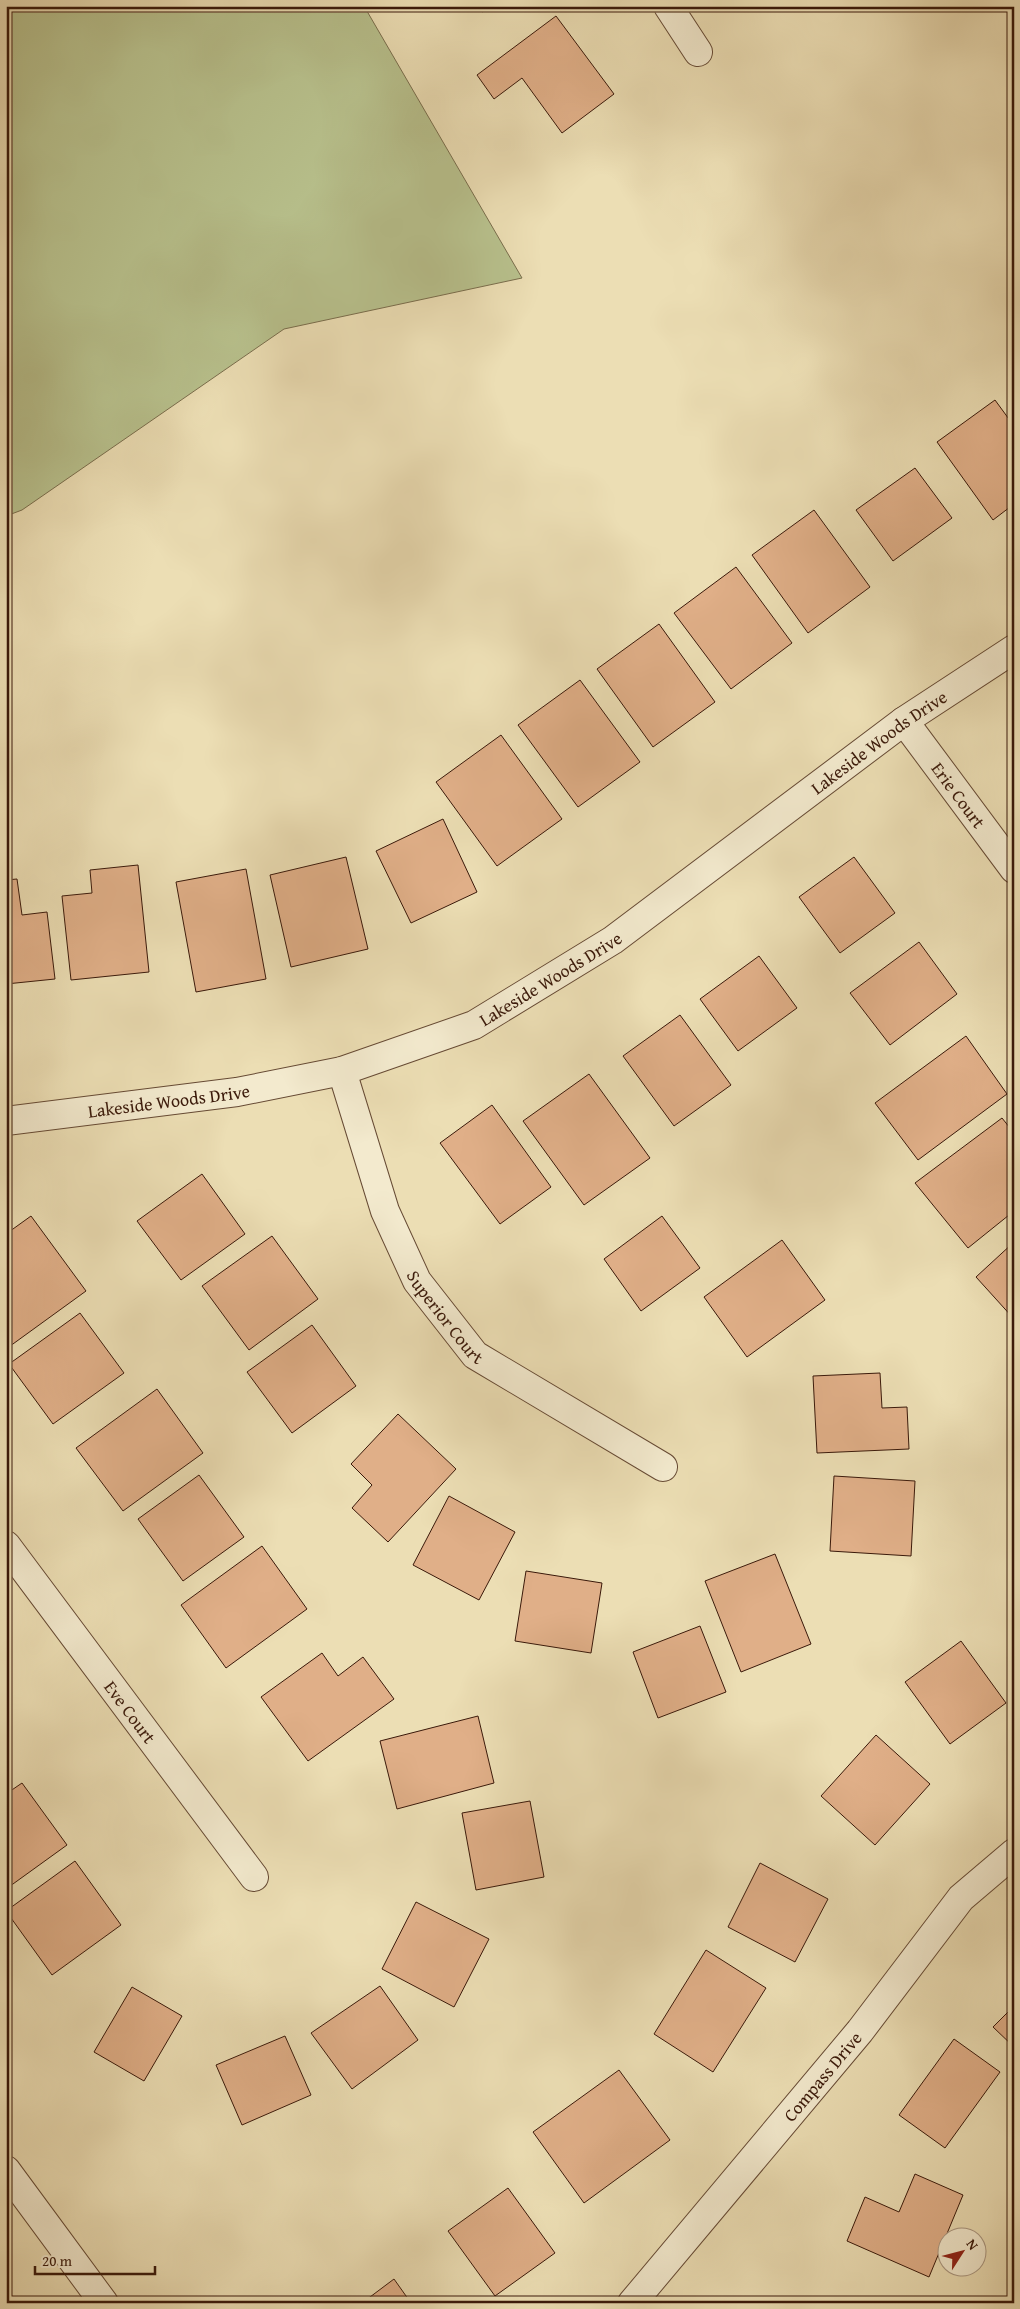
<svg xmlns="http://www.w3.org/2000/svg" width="1020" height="2309" font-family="'Gentium Book Plus',serif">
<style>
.green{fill:#b8c18d;stroke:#796d4c}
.building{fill:#e0af88;stroke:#3a190a}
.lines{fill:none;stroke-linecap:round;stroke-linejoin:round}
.minor-casing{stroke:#664a34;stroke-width:30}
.tertiary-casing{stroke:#664a34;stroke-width:30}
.minor{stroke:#f3eace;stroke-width:28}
.tertiary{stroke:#f3eace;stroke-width:28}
.labels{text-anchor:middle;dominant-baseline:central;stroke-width:4.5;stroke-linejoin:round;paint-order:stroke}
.street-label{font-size:18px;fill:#3a190a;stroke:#f3eace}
</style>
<rect width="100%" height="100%" fill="#ecdeb4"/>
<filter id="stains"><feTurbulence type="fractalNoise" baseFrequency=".004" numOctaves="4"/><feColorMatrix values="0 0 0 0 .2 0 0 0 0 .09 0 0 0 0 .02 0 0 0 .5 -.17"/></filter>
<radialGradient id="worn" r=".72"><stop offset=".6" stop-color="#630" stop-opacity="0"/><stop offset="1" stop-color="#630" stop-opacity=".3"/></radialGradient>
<path class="green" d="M6,6H364L522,278L284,329L22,510L6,516Z"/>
<path class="building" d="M478,6H492L482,12Z
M556,16L614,94L562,133L522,78L494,99L477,75Z
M995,400L1014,426V504L993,520L937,442Z
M915,468L952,518L893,561L856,510Z
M814,510L870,587L808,633L752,555Z
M736,567L792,643L731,689L674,613Z
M659,624L715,702L653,747L597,669Z
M580,680L640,762L578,807L518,725Z
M501,735L562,819L497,866L436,782Z
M443,819L477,892L411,923L376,851Z
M346,857L368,949L291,967L270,875Z
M854,857L895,913L840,953L799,897Z
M138,865L149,972L71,980L62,896L92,893L90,870Z
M246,869L266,979L196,992L176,882Z
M17,879L22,915L47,912L55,979L6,984V880Z
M919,942L957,994L890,1045L850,993Z
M759,956L797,1008L738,1051L700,999Z
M680,1015L731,1085L674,1126L623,1056Z
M966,1036L1007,1094L918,1160L875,1103Z
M589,1074L650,1158L584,1205L523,1121Z
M492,1105L551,1187L500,1224L440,1143Z
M1002,1118L1014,1133V1211L968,1248L915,1183Z
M202,1174L245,1234L181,1280L137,1221Z
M31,1216L86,1291L6,1349V1234Z
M662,1216L700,1268L641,1311L604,1259Z
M272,1236L318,1299L249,1350L202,1286Z
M782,1240L825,1300L747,1357L704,1297Z
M1014,1242V1319L976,1277Z
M80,1313L124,1373L53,1424L9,1364Z
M312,1325L356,1386L292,1433L247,1372Z
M880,1373L882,1408L907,1407L909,1449L817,1453L813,1376Z
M157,1389L203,1453L123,1511L76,1448Z
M398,1414L456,1469L388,1542L352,1508L372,1485L351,1464Z
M199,1475L244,1537L183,1581L138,1519Z
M834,1476L915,1481L911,1556L830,1551Z
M449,1496L515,1532L479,1600L413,1565Z
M262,1546L307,1609L226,1668L181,1605Z
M775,1554L811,1644L741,1672L705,1581Z
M526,1571L602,1583L591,1653L515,1641Z
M700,1626L726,1692L658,1718L633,1652Z
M961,1641L1006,1703L950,1744L905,1682Z
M322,1653L338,1676L363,1657L394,1699L308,1761L261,1697Z
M478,1716L494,1783L397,1809L380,1741Z
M876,1735L930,1784L875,1845L821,1796Z
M22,1783L67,1845L6,1889V1794Z
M530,1801L544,1877L476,1890L462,1813Z
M75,1861L121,1925L52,1975L6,1911Z
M760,1863L828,1899L795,1962L728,1927Z
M416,1902L489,1939L454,2007L382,1969Z
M706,1950L766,1988L713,2072L654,2034Z
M380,1986L418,2040L352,2089L311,2033Z
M132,1987L182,2016L144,2081L94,2052Z
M1014,2006V2047L993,2027Z
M285,2036L311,2095L242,2125L216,2065Z
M954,2039L1000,2072L945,2148L899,2115Z
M619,2070L670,2140L584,2203L533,2132Z
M915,2174L963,2195L929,2277L847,2241L865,2197L899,2212Z
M508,2188L555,2253L495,2296L448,2231Z
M394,2279L411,2303H362Z"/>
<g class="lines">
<g class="minor-casing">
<g id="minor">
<path d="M668,6L698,52"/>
<path id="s1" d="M904,721L1014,869"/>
<path id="s2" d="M342,1071L385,1211L417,1281L475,1355L663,1467"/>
<path id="s3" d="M6,1121L237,1092L342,1071L474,1025L613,940L904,721L1014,649"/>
<path id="s4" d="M6,1545L254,1877"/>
<path id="s5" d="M632,2303L860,2031L961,1898L1014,1853"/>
</g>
</g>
<g class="tertiary-casing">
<path id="tertiary" d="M6,2170L104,2303"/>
</g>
<use href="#minor" class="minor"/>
<use href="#tertiary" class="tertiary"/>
</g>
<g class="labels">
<g class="street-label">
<text stroke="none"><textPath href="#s3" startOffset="974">Lakeside Woods Drive</textPath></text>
<text stroke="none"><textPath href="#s1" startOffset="92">Erie Court</textPath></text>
<text stroke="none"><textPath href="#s3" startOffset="569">Lakeside Woods Drive</textPath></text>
<text stroke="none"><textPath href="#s3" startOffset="164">Lakeside Woods Drive</textPath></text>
<text stroke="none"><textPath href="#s2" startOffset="269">Superior Court</textPath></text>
<text stroke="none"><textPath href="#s4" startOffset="208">Eve Court</textPath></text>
<text stroke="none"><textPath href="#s5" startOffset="296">Compass Drive</textPath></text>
</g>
</g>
<rect width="1020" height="2309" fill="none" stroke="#ecdeb4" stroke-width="25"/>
<rect x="8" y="8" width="1005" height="2294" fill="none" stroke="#3a190a" stroke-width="2.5"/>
<rect x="12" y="12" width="995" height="2284" fill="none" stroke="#3a190a"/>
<g transform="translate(962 2252) rotate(54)"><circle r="24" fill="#f3eace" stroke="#a99680"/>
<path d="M0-4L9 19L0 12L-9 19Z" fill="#8f2418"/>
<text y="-8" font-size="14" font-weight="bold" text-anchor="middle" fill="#3a190a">N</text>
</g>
<path d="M35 2266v8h120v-8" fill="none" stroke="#3a190a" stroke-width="2.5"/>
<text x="42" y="2266" font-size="15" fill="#3a190a" stroke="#f3eace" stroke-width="4" paint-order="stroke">20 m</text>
<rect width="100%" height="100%" filter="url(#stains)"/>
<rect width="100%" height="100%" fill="url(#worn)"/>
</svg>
